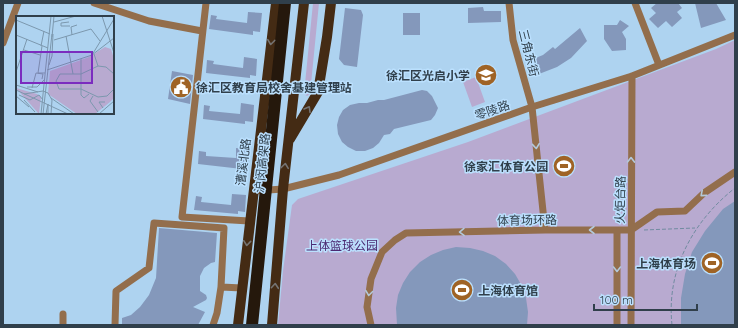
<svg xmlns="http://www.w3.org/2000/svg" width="738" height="328" font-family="Quicksand,'Noto Sans SC',sans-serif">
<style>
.green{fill:#b8aad0}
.building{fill:#8498bb}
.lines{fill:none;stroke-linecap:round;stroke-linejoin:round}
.path{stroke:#718ba0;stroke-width:1;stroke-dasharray:4 2;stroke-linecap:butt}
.minor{stroke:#936e4c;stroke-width:7}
.major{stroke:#442b14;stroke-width:10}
.highway-bridge{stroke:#25180c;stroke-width:12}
.oneway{stroke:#747372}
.oneway2{stroke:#b3c9da}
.labels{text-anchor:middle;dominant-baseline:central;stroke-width:3;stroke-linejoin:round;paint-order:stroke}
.street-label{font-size:12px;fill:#303f4b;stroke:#bbe0fe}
.poi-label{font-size:12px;font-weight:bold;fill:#303f4b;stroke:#bbe0fe;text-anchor:end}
.park-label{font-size:12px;fill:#4c2a72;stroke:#bbe0fe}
.inset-road{fill:none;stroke:#7c98ae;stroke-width:1}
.view{fill:#7b2cbf;fill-opacity:0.15;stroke:#7b2cbf;stroke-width:2}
.inset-edge{fill:none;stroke:#303f4b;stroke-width:2}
</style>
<rect width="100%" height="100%" fill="#aed3f0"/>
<path class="green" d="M313,3H319L310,94L307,96L304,94Z
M735,40V325H278L283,271L292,205L298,199L468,142L716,49Z
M476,77L485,102L472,107L463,82Z"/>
<path class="building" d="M657,3H678L682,8L677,12L682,18L672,27L666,21L658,28L649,19L656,13L651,8Z
M695,3H716L726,20L701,28Z
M483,7L484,11H501V22L468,23V8Z
M345,8L361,10L363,15L357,67L344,65L339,59Z
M248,12L262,13L260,32L253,31V35L209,29L211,15L217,16L216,19L247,23Z
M403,13H420V35H403Z
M620,20L629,26L622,32L626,39V50L612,51L604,39V25H617Z
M580,28L587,41L571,58L557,67L539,74L533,59L543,55L553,47L555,49Z
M244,57L257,59L256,76L250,75V78L206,73L207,60L214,61L213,64L243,68Z
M172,71L193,75L190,104L168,99Z
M422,90L427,91L432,96L438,108L435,115L431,120L394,129L390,134L384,135L379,143L373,148L365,151H356L348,147L342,142L338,134L337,125L339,117L343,110L350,105L359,103H367L378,100H384Z
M241,103L254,105L253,122L245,121V124L203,119L204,105L210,106L209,111L240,114Z
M236,148L249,150L248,168L242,167V169L198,164L199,151L206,152V156L236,158Z
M232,194L246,195L245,212L238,211V214L194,210L196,196L202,197L201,202L231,205Z
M735,201V325H681V298L685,274L692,252L705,231L723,209Z
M159,228L217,233L215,262L211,263L204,268L200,276V291L206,295L207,298L206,300L193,307L205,312L198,325H122V318L131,315L140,307L149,295L156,278Z
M456,247L470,248L483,251L495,256L506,264L515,274L522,286L526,298L528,312L527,325H397L396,308L398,295L403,283L410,272L420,262L431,255L443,250Z"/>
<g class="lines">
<path class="path" d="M644,230L695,228
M672,325C666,270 693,221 735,188"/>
<path class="minor" d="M94,3L149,21L202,31
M206,3L182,217L249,221
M509,3L513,40L532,107L545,230
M635,3L659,65
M3,43L18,3
M253,191L283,189L339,175L532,107L632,76L735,35
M63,314V325
M115,325L116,291L149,268L154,223L224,228L221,287
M213,325L217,313L221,287L242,288
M371,325L367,307L371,279L382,252L395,240L406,233L545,230H631L657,212L685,211L704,193L735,172
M617,325V230
M631,325L632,76"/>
<path class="major" d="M290,139L318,92L327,37L331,3
M238,325L276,3
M272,325L283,189L304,3"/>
<path class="highway-bridge" d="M252,325L285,3"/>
</g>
<defs><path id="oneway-chevron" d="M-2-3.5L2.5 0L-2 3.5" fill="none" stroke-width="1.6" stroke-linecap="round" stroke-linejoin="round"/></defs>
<g class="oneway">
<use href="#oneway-chevron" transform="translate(271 42) rotate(97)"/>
<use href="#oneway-chevron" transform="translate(308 109) rotate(-60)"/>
<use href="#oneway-chevron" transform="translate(285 166) rotate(-83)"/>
<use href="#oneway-chevron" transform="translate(247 243) rotate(96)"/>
<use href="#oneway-chevron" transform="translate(275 286) rotate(-85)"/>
</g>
<g class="oneway2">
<use href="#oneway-chevron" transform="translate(536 146) rotate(84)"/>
<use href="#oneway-chevron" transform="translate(631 160) rotate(-89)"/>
<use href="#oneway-chevron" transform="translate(703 194) rotate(139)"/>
<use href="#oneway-chevron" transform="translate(592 230) rotate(180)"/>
<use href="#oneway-chevron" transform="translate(462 232) rotate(179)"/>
<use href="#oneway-chevron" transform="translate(617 269) rotate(90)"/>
<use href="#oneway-chevron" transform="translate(369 293) rotate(98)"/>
</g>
<defs>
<g id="school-disc" transform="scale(1.15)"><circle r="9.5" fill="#9f6325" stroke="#bbe0fe"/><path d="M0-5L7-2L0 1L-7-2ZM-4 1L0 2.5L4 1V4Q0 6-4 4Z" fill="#fff"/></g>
<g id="civic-disc" transform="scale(1.15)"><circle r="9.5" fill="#9f6325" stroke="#bbe0fe"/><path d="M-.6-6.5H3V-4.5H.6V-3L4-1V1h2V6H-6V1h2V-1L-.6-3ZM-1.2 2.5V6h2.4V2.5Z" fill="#fff"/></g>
<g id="stadium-disc" transform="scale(1.15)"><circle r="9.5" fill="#9f6325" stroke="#bbe0fe"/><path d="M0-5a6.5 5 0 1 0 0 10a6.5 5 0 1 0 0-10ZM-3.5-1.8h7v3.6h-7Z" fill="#fff"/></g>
</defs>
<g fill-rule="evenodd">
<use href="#school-disc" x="486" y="75"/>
<use href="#civic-disc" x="181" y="87"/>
<use href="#stadium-disc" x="564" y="166"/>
<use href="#stadium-disc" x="712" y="263"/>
<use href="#stadium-disc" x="462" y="290"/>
</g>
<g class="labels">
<g class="street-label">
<text transform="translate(529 53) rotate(76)">三角东街</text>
<text transform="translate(492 110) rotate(-19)">零陵路</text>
<text transform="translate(243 162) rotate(-83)">漕溪北路</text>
<text transform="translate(262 163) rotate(-84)">沪闵高架路</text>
<text transform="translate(620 200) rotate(-89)">火炬台路</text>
<text transform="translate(527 220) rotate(-1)">体育场环路</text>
</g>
<g class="poi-label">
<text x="470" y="75">徐汇区光启小学</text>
<text x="196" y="87" text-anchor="start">徐汇区教育局校舍基建管理站</text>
<text x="548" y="166">徐家汇体育公园</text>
<text x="696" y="263">上海体育场</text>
<text x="478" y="290" text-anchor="start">上海体育馆</text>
</g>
<g class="park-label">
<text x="342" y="245">上体篮球公园</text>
</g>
</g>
<g transform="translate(16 16)">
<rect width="98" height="98" fill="#aed3f0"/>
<path d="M89,31L95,33L98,43V82L94,86L79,98H61L32,78L34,55L73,41ZM0,72L21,78L25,81L23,98Z" fill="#b8aad0"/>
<path class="inset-road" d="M86,0L98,37M0,4L34,18M38,6L60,0M53,6L45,7V10H54M0,19L32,32M56,19L55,11L61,9M50,20L57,58M36,21L38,0M38,24L75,13L84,25M25,30L28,15M26,30L22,57H29M8,34L24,39M78,38L82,50M76,39L98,3M65,43V79L68,82L73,78M33,49L36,40L37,18M31,54L76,39L98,22M0,56L11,23M98,58L90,51L82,50L65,58H44L40,65L43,73H65L82,81L91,80L98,73M0,69L22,76M11,71H21L28,64M16,72L20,57L27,58L26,63M0,74L52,98M8,78L27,75L32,77L36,84L35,98M3,79L14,84L23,79L27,84M0,80L13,91M77,80L74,85L82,96M35,82L58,98M8,84L19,96M87,92L83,86H89M25,98L35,0M27,98L36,18M30,98L32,88V98M83,98L98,85"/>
<path class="view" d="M5,36H76V67H5Z"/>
<rect width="98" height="98" class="inset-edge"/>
</g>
<rect width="738" height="328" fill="none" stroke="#303f4b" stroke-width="8"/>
<path d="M594 304v6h103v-6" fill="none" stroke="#303f4b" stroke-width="2"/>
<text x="600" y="304" font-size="12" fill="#303f4b" stroke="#bbe0fe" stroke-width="3" paint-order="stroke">100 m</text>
</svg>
